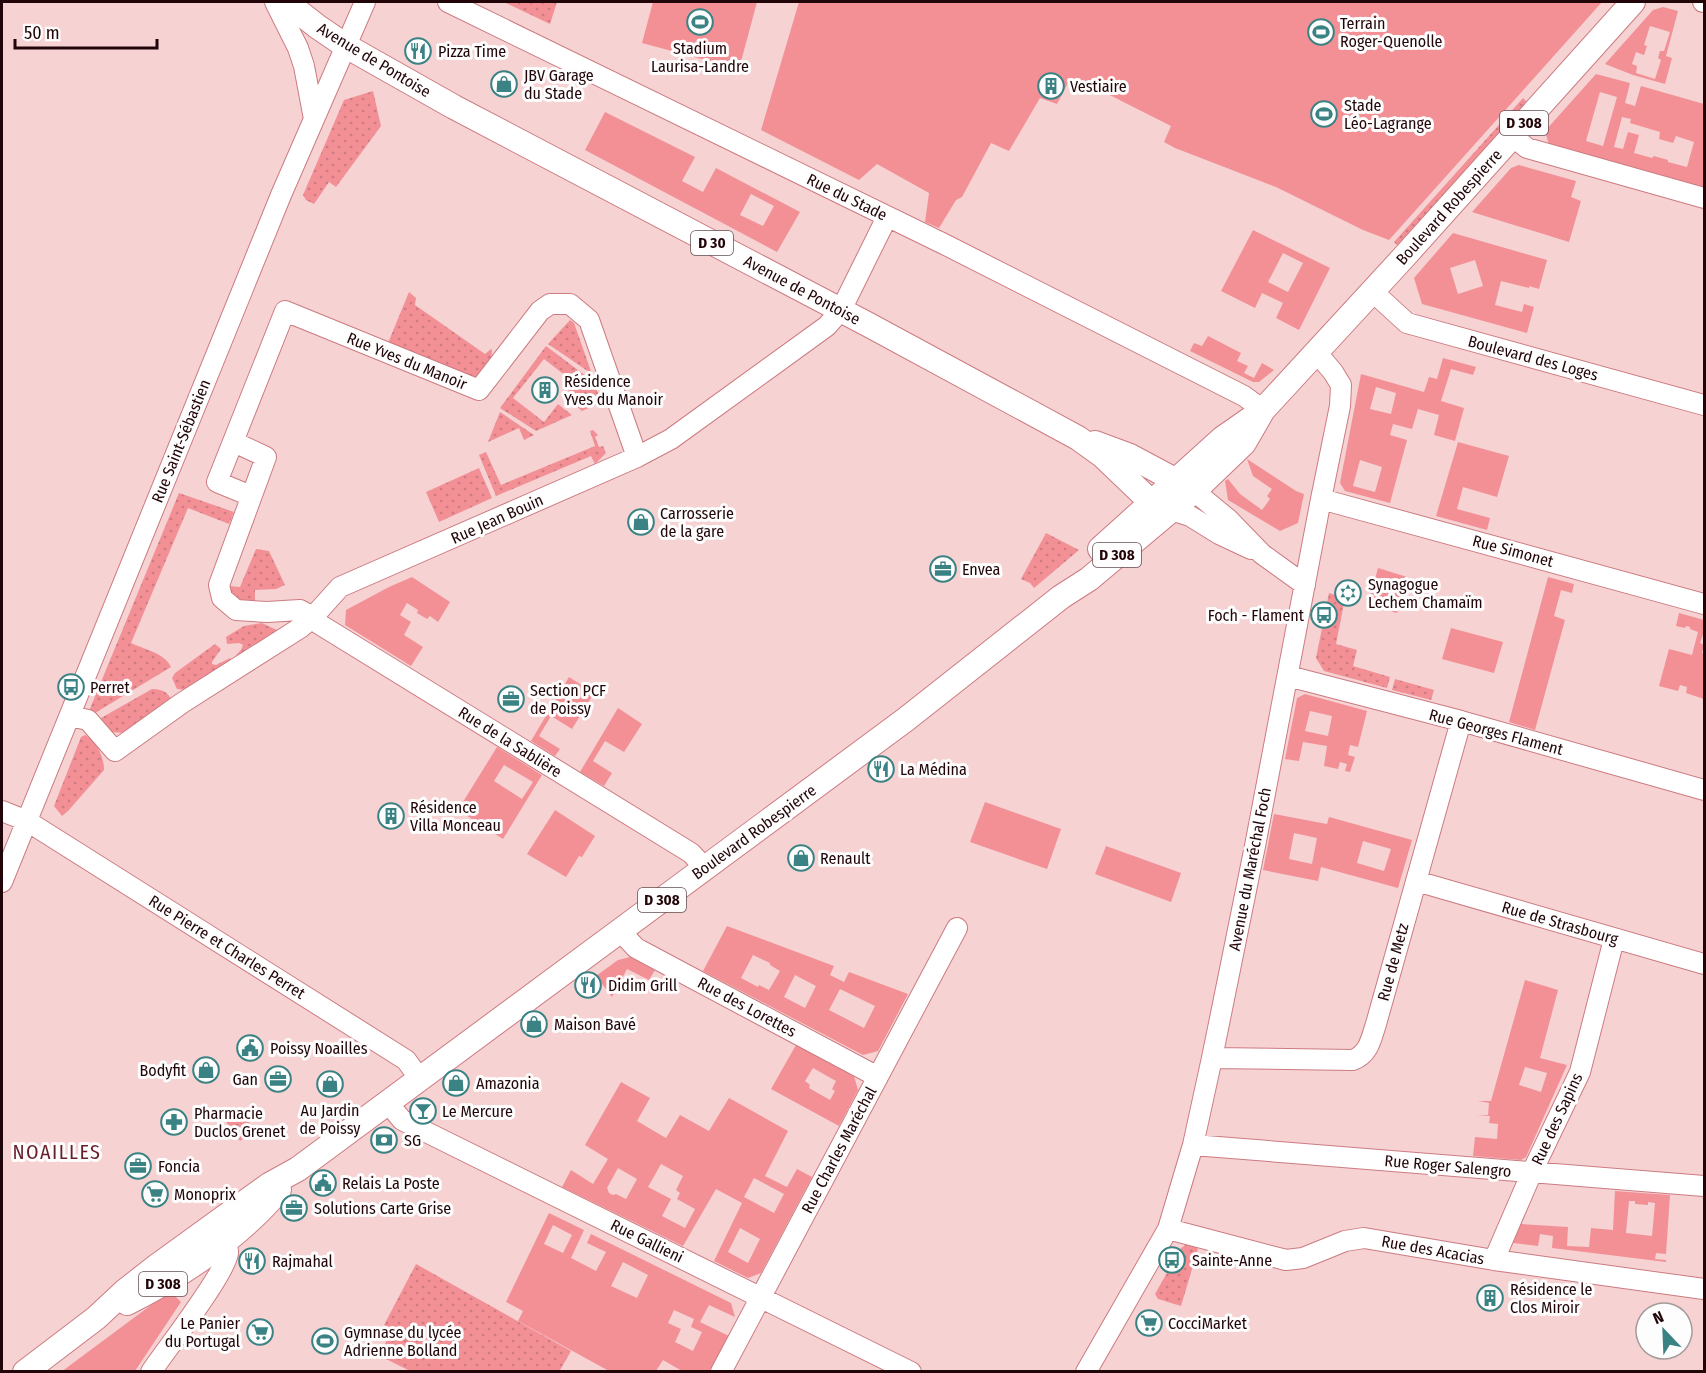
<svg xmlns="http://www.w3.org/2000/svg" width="1706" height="1373" font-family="'Fira Sans Condensed',sans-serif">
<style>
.grass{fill:url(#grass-dots)}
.green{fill:#f29096;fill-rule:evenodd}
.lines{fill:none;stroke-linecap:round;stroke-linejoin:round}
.minor-casing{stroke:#cc7b80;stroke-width:22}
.major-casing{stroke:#cc7b80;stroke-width:26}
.minor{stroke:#fff;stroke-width:20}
.major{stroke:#fff;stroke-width:24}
.labels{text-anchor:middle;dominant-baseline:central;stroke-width:6;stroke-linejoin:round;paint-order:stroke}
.shield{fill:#fdfdfd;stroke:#634f52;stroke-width:1.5}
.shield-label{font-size:15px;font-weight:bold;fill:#210508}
.poi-label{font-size:16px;fill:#210508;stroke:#fdfdfd;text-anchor:start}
.street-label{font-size:16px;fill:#210508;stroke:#fdfdfd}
.quarter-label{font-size:20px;letter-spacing:1.5px;fill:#661f28;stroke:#fdfdfd}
</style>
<defs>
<pattern id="grass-dots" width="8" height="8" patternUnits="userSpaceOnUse" patternTransform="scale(1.5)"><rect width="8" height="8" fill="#f29096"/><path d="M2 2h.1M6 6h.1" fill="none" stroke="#cf7b80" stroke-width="1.8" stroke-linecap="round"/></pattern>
</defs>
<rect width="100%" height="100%" fill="#f6d2d3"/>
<path class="grass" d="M504,2H557L550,24Z
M373,91L381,126L336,187L329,182L314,204L306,200L303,195L344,100Z
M1523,98L1527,102L1398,246L1394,242Z
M409,292L416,298L415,305L485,354L491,349L492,350C492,364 484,372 472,378L388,343Z
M570,320L574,323L592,374L548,344Z
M546,346L594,382L600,399L596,405L582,411L564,396L575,383L544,359L513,398L544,422L558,404L572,415L536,431L500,408Z
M500,412L534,435L524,440L519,428L488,442Z
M593,430L598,435L595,437L599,447L603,446L606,453L595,464L591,456L496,496L479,455L486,452L501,485L595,446L590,431Z
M479,468L492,498L439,522L426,492Z
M179,493L234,512L229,524L188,508L131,643C143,649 165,653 171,667L95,713L89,711Z
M1046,533L1079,550L1034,588L1030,583L1021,579Z
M256,549L269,551L285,585L276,589L255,590V604L244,602L232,597L229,586L240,587Z
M1329,593L1345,598L1336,644L1357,650L1353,666L1390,677L1387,688L1324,671L1316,658Z
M262,623L279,631L236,657V655L241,650L243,645L239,643L227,644L226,637L244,626Z
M215,644L221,649L212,662V664L216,665L230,658L232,661L186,690L177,689L172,678L175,673Z
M1395,679L1434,690L1431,700L1392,690Z
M152,689C162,689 169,692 172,702L125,733L109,732L99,720L101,718Z
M85,735C97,741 104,757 104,770L68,811L62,816L54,806L81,737Z
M232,1108L241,1111L255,1130L240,1141L224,1119L225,1113Z
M1187,1244H1191L1198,1249L1181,1306L1158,1299L1155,1294L1181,1248Z
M416,1264L571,1351L559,1372L410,1371L382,1357L388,1346L385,1344L392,1329L384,1325Z"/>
<path class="green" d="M653,2H757L739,69L642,43Z
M799,2H1602L1389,240L1363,230L1276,187L1175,148L1164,142L1171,126L1082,81L1070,79L1057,104L1040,98L1009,151L991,143L962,197L956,200L939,228L925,222L929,193L877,164L859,180L761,130Z
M1663,7L1678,11L1666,56L1672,58L1665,84L1633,75L1605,64L1653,10ZM1650,26L1670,32L1664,51H1660L1658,58L1661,60L1655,79L1636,73L1637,66L1632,64L1636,52L1644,55L1647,46L1644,45Z
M1596,74L1630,83L1625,103L1635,106L1641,86L1704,104V188L1549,145L1545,131ZM1600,92L1617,97L1603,146L1586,141ZM1622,117L1631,119L1630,123L1660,132L1659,139L1673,143L1676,136L1694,142L1687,167L1668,162V160L1654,156L1652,158L1634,153L1639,135L1628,132L1623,149L1614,147Z
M605,112L695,157L682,181L703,192L716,168L800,212L777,252L585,150ZM751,194L774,206L763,226L740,215Z
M1519,165L1576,181L1571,197L1581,201L1569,242L1472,212L1511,168Z
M1253,230L1330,268L1299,330L1276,318L1283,303L1262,293L1255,308L1221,291ZM1283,253L1303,263L1288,292L1268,282Z
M1453,233L1547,260L1539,289L1529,286V288L1501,281L1495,305L1522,312L1524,304L1534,307L1527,333L1422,304L1414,278ZM1475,260L1483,286L1458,294L1450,268Z
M1208,336L1241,353L1237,361L1248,366L1244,373L1254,378L1262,363L1274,370L1259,382H1253L1190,351L1194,343L1202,346Z
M1443,358L1476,367L1473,375L1451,369L1441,401L1464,408L1455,441L1434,435L1439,415L1418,409L1412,429L1393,424L1390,435L1407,440L1390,503L1345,491L1340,483L1361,374L1424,392L1429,377L1437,379ZM1376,387L1396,393L1391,414L1370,409ZM1360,460L1382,467L1375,492L1353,486Z
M1458,442L1509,456L1497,497L1463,487L1457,509L1490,518L1487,530L1436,516Z
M1247,459L1296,491L1304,494L1298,523L1280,531L1228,500L1225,481L1228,479L1240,494L1262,510L1270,499L1267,496L1272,489L1253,476Z
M1378,568L1407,577L1397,613L1368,604Z
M412,577L450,602L438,622L430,616L427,619L417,613L418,610L407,603L400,615L411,622L404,635L423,647L411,666L345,625L346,610L389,587Z
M1548,577L1574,584L1572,593L1561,590L1554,616L1565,620L1535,730L1509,722Z
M1679,613L1704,620V632L1700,643L1704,645L1702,653L1704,654V699L1686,693L1687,687L1680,685L1678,691L1659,686L1669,649L1692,655L1698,632L1690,629V627L1686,626L1685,628L1676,626Z
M1451,628L1503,642L1494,673L1442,659Z
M569,677L594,693L572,729L551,716L539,736L560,749L555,756L531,741Z
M1305,694L1367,711L1358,747L1350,745L1348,755L1355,757L1350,772L1345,771L1347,764L1340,762L1338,769L1324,766L1327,746L1303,742L1299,761L1285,759L1297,698ZM1310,711L1332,716L1328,736L1305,731Z
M618,708L642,724L624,752L605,741L593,761L612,773L604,786L580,772Z
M497,747L542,775L503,839L458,810ZM504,765L533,782L522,799L494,781Z
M985,802L1061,829L1047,869L970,842Z
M555,810L595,836L582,857L579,856L566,877L527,854Z
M1274,814L1327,824L1329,817L1412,840L1398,888L1321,867L1318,881L1263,870ZM1294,833L1317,838L1312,864L1289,859ZM1363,841L1391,849L1384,871L1357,863Z
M1106,846L1181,873L1171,902L1095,874Z
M727,926L834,966L830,975L844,982L849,972L908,994L878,1051L863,1055L703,971ZM753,955L770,963V965L780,971L769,990L759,985L758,987L741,978ZM795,975L816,986L805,1008L784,997ZM840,989L875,1006L864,1028L829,1010Z
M630,957L655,970L649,980L627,969L612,997L596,976L618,960Z
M1525,980L1558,990L1540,1058L1567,1065L1526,1157L1521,1160L1473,1156L1475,1137L1497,1139L1498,1124L1489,1123L1490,1116L1476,1115H1488L1489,1103L1478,1101H1491ZM1525,1067L1547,1073L1541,1092L1519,1085Z
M796,1045L854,1076L858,1090L839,1126L771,1089ZM813,1068L836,1081L832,1089L835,1091L830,1100L809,1088L810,1085L805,1081Z
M621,1082L650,1098L637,1121L666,1138L680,1115L709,1131L729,1098L788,1131L765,1176L787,1187L797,1169L812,1177L761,1273L748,1278L714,1261L742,1203L716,1189L683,1246L562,1187L571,1170L593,1184L608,1159L585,1145ZM661,1164L683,1176L676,1190L680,1193L677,1199L695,1209L685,1228L662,1216L671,1199L648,1187ZM618,1168L637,1179L626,1199L616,1194L613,1195L609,1193L607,1188ZM754,1178L784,1194L774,1213L744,1197ZM740,1228L760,1239L748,1263L728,1252Z
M1615,1191L1670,1195L1666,1254L1656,1253L1655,1259L1666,1260V1262L1552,1248L1553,1236L1540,1234L1538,1246L1513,1243L1521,1224L1568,1227L1567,1246L1589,1247L1591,1228L1613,1230ZM1629,1201H1635V1204L1648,1205V1202L1655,1203L1652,1236L1626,1233Z
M549,1213L584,1230L571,1258L596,1271L606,1252L587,1243L591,1234L731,1303L735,1317L709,1305L700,1322L729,1336L710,1371H682L663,1360L656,1371H609L518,1321L523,1311L506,1302ZM553,1225L572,1235L563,1253L544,1244ZM623,1262L648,1275L637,1298L611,1286ZM674,1310L694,1319L691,1327L702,1332L693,1351L675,1342L681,1329L668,1323Z
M170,1291L181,1302L135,1371L61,1372Z"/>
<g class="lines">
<g class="minor-casing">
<path id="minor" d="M275,2L298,48L304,66L314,119
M448,2L944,244L1244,396L1263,410
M1703,2H1704
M1512,136L1527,148L1704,198
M1372,291L1407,323L1704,405
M234,442L266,457L219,585L222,598L236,610L267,612L300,610L313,617L319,624L691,853L705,868
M1194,491L1228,519L1262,554L1305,585
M251,496L217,482L285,311L479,390L540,311L550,304H570L589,320L637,457
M1321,499L1704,604
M1171,510L1190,516L1219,534L1251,549
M1288,676L1461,721L1704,790
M70,716L88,720L115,751L182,703L300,628L313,617L340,587L637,457L671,439L827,326L841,310L887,217
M2,811L27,821L406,1060L420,1079
M1416,881L1704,964
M2,882L281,195L365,2
M620,931L636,948L878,1077
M1212,1058L1353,1060C1369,1054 1371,1039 1376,1024L1461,721
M388,1103L402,1120L911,1372
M1193,1145L1704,1186
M1168,1229L1286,1260L1303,1258L1345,1241L1364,1238L1494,1260L1704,1289
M1494,1260L1532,1172L1580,1072L1614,939
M151,1372C165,1351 226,1273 228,1253C228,1244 224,1239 219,1232
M721,1372L957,928
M1086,1372L1168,1229L1193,1145L1212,1058L1255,846L1321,499L1340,406L1341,385L1333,372L1317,353"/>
</g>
<g class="major-casing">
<path id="major" d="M286,2L318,27L346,46L454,107L869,325L1078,438L1103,456L1152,503L1171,510
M1095,443L1130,456L1188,487
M1100,549L1223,438L1256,415
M127,1303C181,1276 240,1237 279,1190
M25,1372L96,1318L125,1291L157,1266L269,1185L298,1169L905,720L1061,597L1089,579L1194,491L1244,443L1263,410L1403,258L1633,2"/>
</g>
<use href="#minor" class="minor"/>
<use href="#major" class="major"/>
</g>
<defs>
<g id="stadium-ring" transform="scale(1.35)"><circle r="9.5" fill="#fdfdfd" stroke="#3a8283" stroke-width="1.5"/><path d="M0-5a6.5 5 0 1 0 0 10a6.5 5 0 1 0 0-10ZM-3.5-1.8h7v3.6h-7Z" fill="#3a8283"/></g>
<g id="restaurant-ring" transform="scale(1.35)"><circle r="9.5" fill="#fdfdfd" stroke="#3a8283" stroke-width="1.5"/><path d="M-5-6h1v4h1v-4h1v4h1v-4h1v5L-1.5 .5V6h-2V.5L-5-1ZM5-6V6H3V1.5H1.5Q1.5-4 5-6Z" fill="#3a8283"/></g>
<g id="shop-ring" transform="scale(1.35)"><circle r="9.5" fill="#fdfdfd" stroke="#3a8283" stroke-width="1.5"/><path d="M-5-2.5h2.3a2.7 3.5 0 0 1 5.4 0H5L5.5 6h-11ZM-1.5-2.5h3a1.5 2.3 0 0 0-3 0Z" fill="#3a8283"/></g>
<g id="building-ring" transform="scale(1.35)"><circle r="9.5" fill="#fdfdfd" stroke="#3a8283" stroke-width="1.5"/><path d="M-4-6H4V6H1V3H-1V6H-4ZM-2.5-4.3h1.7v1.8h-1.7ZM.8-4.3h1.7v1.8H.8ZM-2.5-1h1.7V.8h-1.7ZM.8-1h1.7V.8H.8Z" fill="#3a8283"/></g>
<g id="office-ring" transform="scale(1.35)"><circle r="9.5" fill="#fdfdfd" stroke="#3a8283" stroke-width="1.5"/><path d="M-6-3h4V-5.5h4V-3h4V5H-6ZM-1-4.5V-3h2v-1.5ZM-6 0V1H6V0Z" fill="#3a8283"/></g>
<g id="synagogue-ring" transform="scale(1.35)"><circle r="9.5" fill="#fdfdfd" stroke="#3a8283" stroke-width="1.5"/><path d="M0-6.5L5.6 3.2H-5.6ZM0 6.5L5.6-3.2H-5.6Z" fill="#3a8283"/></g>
<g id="bus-ring" transform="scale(1.35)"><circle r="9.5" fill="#fdfdfd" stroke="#3a8283" stroke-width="1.5"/><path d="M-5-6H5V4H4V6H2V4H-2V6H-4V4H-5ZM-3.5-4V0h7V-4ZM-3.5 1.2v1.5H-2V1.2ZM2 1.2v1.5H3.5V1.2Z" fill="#3a8283"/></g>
<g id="civic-ring" transform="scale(1.35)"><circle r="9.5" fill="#fdfdfd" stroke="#3a8283" stroke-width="1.5"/><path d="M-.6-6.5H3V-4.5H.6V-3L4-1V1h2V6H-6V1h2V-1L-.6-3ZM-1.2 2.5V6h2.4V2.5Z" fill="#3a8283"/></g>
<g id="bar-ring" transform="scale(1.35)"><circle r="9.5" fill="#fdfdfd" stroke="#3a8283" stroke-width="1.5"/><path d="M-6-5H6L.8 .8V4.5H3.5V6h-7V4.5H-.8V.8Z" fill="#3a8283"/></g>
<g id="pharmacy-ring" transform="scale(1.35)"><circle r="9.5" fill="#fdfdfd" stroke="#3a8283" stroke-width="1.5"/><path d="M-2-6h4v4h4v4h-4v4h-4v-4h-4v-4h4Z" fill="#3a8283"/></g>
<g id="bank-ring" transform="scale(1.35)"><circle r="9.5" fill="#fdfdfd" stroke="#3a8283" stroke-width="1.5"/><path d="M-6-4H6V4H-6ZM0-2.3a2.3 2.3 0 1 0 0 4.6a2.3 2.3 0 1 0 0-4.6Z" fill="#3a8283"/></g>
<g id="supermarket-ring" transform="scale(1.35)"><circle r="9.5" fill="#fdfdfd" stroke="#3a8283" stroke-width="1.5"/><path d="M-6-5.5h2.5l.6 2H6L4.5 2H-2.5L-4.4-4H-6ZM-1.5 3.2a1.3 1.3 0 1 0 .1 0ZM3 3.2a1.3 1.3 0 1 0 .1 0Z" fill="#3a8283"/></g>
</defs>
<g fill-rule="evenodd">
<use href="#stadium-ring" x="700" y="22"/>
<use href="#stadium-ring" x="1321" y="32"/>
<use href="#restaurant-ring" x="418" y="51"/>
<use href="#shop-ring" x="504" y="84"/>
<use href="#building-ring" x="1051" y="86"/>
<use href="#stadium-ring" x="1324" y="114"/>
<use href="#building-ring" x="545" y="390"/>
<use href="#shop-ring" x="641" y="522"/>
<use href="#office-ring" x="943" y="569"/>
<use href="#synagogue-ring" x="1348" y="593"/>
<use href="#bus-ring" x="1324" y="615"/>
<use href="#bus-ring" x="71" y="687"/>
<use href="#office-ring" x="511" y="699"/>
<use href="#restaurant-ring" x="881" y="769"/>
<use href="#building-ring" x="391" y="816"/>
<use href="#shop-ring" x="801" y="858"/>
<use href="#restaurant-ring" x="588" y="985"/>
<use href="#shop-ring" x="534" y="1024"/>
<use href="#civic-ring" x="250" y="1048"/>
<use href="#shop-ring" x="206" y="1070"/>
<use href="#office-ring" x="278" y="1079"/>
<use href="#shop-ring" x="456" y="1083"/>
<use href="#shop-ring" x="330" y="1084"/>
<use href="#bar-ring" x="423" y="1111"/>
<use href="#pharmacy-ring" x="174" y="1122"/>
<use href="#bank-ring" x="384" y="1140"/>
<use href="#office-ring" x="138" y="1166"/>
<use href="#civic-ring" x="323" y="1183"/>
<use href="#supermarket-ring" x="155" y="1194"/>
<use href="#office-ring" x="294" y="1208"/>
<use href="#bus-ring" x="1172" y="1260"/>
<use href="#restaurant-ring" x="252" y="1261"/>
<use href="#building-ring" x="1490" y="1298"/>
<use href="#supermarket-ring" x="1149" y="1323"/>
<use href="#supermarket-ring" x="260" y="1332"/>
<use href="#stadium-ring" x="325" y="1341"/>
</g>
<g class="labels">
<g class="shield">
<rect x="1500" y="111" width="48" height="24" rx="4.5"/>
<rect x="691" y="231" width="42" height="24" rx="4.5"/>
<rect x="1093" y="543" width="48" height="24" rx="4.5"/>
<rect x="638" y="888" width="48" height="24" rx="4.5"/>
<rect x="139" y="1272" width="48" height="24" rx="4.5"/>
</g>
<g class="shield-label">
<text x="1524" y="123">D 308</text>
<text x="712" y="243">D 30</text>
<text x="1117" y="555">D 308</text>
<text x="662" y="900">D 308</text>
<text x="163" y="1284">D 308</text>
</g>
<g class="poi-label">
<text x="1340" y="23">Terrain<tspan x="1340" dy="18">Roger-Quenolle</tspan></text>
<text x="700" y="48" text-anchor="middle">Stadium<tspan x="700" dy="18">Laurisa-Landre</tspan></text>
<text x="438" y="51">Pizza Time</text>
<text x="524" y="75">JBV Garage<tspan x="524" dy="18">du Stade</tspan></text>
<text x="1070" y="86">Vestiaire</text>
<text x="1344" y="105">Stade<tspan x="1344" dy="18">Léo-Lagrange</tspan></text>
<text x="564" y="381">Résidence<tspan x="564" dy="18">Yves du Manoir</tspan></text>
<text x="660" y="513">Carrosserie<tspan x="660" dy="18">de la gare</tspan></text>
<text x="962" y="569">Envea</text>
<text x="1368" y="584">Synagogue<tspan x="1368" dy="18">Lechem Chamaïm</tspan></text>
<text x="1304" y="615" text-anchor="end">Foch - Flament</text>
<text x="90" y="687">Perret</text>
<text x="530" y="690">Section PCF<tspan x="530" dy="18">de Poissy</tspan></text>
<text x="900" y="769">La Médina</text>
<text x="410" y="807">Résidence<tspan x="410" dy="18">Villa Monceau</tspan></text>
<text x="820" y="858">Renault</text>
<text x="608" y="985">Didim Grill</text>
<text x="554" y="1024">Maison Bavé</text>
<text x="270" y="1048">Poissy Noailles</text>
<text x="186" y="1070" text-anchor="end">Bodyfit</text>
<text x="258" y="1079" text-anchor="end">Gan</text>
<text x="476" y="1083">Amazonia</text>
<text x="330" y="1110" text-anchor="middle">Au Jardin<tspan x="330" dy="18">de Poissy</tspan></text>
<text x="442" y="1111">Le Mercure</text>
<text x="194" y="1113">Pharmacie<tspan x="194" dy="18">Duclos Grenet</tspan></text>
<text x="404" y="1140">SG</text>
<text x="158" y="1166">Foncia</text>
<text x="342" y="1183">Relais La Poste</text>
<text x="174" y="1194">Monoprix</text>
<text x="314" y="1208">Solutions Carte Grise</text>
<text x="1192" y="1260">Sainte-Anne</text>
<text x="272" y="1261">Rajmahal</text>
<text x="1510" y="1289">Résidence le<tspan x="1510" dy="18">Clos Miroir</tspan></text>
<text x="240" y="1323" text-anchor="end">Le Panier<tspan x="240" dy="18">du Portugal</tspan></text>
<text x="1168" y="1323">CocciMarket</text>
<text x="344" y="1332">Gymnase du lycée<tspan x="344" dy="18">Adrienne Bolland</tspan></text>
</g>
<g class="street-label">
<text transform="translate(374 60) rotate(31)">Avenue de Pontoise</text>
<text transform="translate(847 197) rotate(26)">Rue du Stade</text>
<text transform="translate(1449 207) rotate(-48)">Boulevard Robespierre</text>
<text transform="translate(802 290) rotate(28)">Avenue de Pontoise</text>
<text transform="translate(1533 358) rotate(15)">Boulevard des Loges</text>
<text transform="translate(407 361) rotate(22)">Rue Yves du Manoir</text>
<text transform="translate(181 441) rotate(-68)">Rue Saint-Sébastien</text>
<text transform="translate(497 519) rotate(-24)">Rue Jean Bouin</text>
<text transform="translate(1513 551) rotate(15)">Rue Simonet</text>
<text transform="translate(1496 732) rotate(15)">Rue Georges Flament</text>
<text transform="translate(510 742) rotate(32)">Rue de la Sablière</text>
<text transform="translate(754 832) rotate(-36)">Boulevard Robespierre</text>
<text transform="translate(1250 869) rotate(-79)">Avenue du Maréchal Foch</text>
<text transform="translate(1560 923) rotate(16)">Rue de Strasbourg</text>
<text transform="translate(227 947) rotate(32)">Rue Pierre et Charles Perret</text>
<text transform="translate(1393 962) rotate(-75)">Rue de Metz</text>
<text transform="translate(747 1007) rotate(28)">Rue des Lorettes</text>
<text transform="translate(1557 1119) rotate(-65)">Rue des Sapins</text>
<text transform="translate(839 1150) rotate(-62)">Rue Charles Maréchal</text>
<text transform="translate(1448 1166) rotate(5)">Rue Roger Salengro</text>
<text transform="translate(647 1241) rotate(26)">Rue Gallieni</text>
<text transform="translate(1433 1250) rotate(10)">Rue des Acacias</text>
</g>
<g class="quarter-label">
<text x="57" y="1152">NOAILLES</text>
</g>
</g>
<rect width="1706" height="1373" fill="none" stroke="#210508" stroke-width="6"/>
<g transform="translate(1664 1331) rotate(337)"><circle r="28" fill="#fdfdfd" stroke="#a59a9b" stroke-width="1.5"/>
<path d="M0-4.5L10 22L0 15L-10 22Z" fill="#3a8283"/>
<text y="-9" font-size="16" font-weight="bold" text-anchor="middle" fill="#210508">N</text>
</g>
<path d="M15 39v9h142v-9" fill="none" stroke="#210508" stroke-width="3"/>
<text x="24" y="39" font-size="18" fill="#210508" stroke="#fdfdfd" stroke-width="4.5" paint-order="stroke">50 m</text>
</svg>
